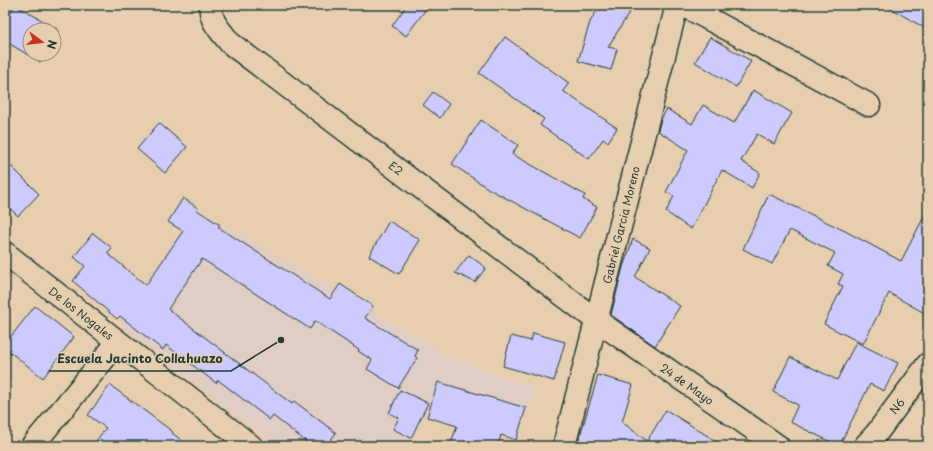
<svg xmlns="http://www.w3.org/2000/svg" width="933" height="451" font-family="'Playpen Sans',sans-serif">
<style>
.built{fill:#dfcdc6}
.building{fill:#cdcafd;stroke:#1f3d34}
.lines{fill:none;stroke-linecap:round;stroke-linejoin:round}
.minor-casing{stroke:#1f3d34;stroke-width:25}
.minor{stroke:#e7ceaf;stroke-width:22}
.labels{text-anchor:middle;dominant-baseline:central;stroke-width:3;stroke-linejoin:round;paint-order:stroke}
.street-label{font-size:11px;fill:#1f3d34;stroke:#e7ceaf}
.leader{fill:none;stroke:#1f3d34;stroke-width:1.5}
.callout-dot{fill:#1f3d34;stroke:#e7ceaf;stroke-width:1.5}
.callout-label{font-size:12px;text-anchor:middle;font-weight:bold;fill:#1f3d34;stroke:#e7ceaf;stroke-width:3;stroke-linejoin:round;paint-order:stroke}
</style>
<rect width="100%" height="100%" fill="#e7ceaf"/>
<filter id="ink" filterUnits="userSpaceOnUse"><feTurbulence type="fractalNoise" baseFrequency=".025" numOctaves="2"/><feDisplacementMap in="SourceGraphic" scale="8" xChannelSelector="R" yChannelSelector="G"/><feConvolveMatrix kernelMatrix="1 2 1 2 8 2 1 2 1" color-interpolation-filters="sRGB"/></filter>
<g filter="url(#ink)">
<path class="built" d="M196,208L448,356L535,389L517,440L428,407L410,446H277L120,324Z"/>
<path class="building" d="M15,5L59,30L54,38V30H30V54H45L40,62L5,41V21Z
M407,5H429L406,36L392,26Z
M600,5H634L608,47L617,49L611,70L578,61L590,22Z
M885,5H928V30Z
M505,37L569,83L563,91L617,128L608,142L603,139L589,159L540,125L544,119L479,73Z
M710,37L751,61L736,87L695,62Z
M753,90L792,113L774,144L757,134L741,161L760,173L752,188L722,170L691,229L666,212L674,196L666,192L688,150L658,131L661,119L667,109L692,124L703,105L734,123Z
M433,92L449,104L440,118L423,105Z
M481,120L518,145L512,154L585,195L583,199L597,207L580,238L489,189L452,164Z
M159,123L187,147L165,173L137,149Z
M5,160L39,194L18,216L5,204Z
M769,194L845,231L901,261L928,209V315L889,293L863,344L824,324L843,286L838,284L843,274L828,266L835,253L790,230L772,264L743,249Z
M183,198L198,208L197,210L220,225L218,227L330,299L340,284L373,306L365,318L418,350L415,356L417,358L398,388L367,369L372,360L358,351L359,350L315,321L310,329L202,259L168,309L292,404L294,401L336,433L326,446H312L273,416L270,420L218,380L216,383L166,345L163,350L120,316L117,319L73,281L85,266L74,257L93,233L112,248L107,253L146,285L183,231L168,222Z
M389,221L420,240L399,274L369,256Z
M633,239L650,248L635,277L680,306L655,346L611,315L623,267Z
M469,255L486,268L475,282L455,273Z
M35,306L74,337L43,378L5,348V344Z
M533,333L565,342L554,381L503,366L511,336L531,341Z
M856,342L898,363L884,391L870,384L839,446L790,422L798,405L773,392L790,357L837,380Z
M598,375L633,385L622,422L647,441L666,410L724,446H577Z
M438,382L526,408L516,440L501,435L498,446H450L457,426L427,417Z
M110,385L173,432L172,433L189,446H92L106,428L88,415Z
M400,390L428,403L411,438L393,429L399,418L389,413Z"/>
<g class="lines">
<g class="minor-casing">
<path id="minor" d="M211,5C209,21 221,31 230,43L596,320L778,446
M683,5L869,105
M5,253L251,446
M32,446L118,342
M564,446L677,5
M865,446L876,434L928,364"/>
</g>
<use href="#minor" class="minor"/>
</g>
</g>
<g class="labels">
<g class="street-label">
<text transform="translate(396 168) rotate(37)">E2</text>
<text transform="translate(621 225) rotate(-76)">Gabriel Garcia Moreno</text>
<text transform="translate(81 313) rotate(38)">De los Nogales</text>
<text transform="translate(687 384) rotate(35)">24 de Mayo</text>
<text transform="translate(897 406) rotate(-52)">N6</text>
</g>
</g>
<path class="leader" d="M281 340L231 371H49"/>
<circle class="callout-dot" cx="281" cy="340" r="4"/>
<g class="callout-label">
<text x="140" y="363">Escuela Jacinto Collahuazo</text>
</g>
<rect width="933" height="451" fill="none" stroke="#e7ceaf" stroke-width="20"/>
<rect x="10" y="10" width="913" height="431" fill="none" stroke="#1f3d34" stroke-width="1.5" filter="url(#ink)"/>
<g transform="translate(42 42) rotate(105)"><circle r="19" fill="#e7ceaf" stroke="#97947e"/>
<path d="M0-3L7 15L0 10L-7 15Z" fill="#c8321e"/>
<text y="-6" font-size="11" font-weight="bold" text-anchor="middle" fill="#1f3d34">N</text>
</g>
</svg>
